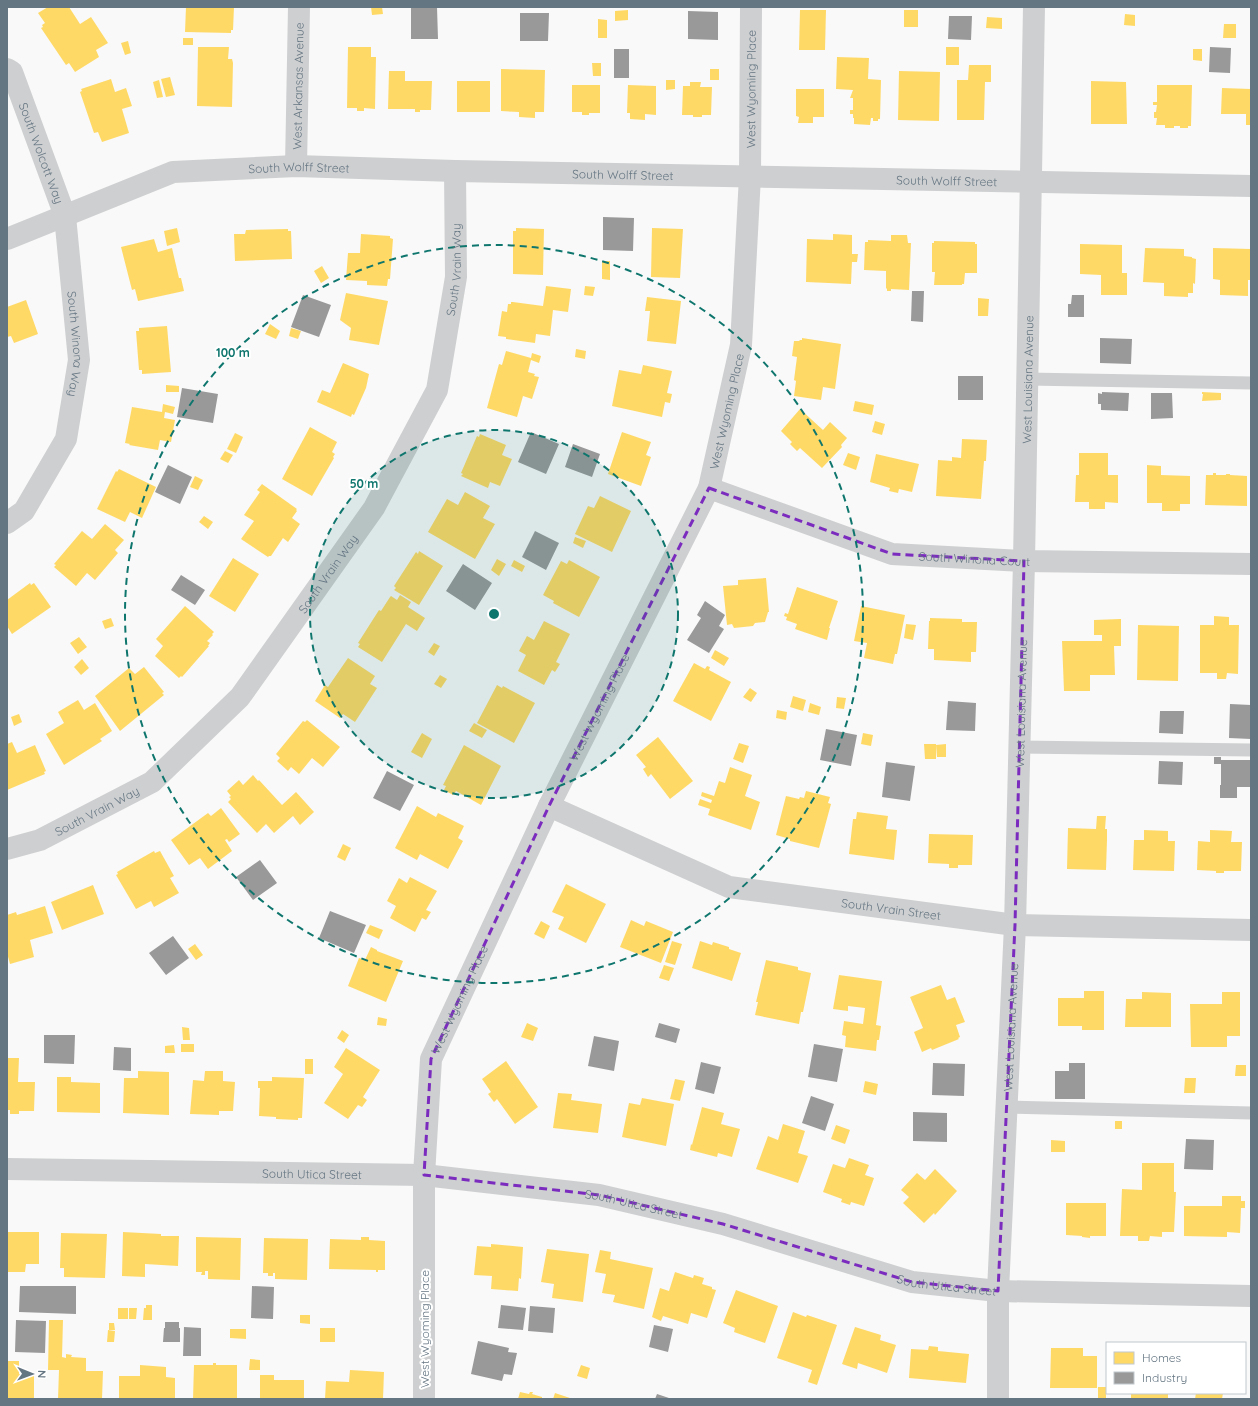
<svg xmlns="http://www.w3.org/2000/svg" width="1258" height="1406" font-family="Quicksand,sans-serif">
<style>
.homes{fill:#ffd966}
.industry{fill:#999}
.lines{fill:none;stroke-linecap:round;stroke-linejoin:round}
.service{stroke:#cecfd0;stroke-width:13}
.minor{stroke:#cecfd0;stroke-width:22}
.tertiary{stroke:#cecfd0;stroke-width:22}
.marked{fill:none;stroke:#7b2cbf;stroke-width:3;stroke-dasharray:8 5;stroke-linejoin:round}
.ring{fill:none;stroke:#0f766e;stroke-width:2;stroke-dasharray:7 5}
.labels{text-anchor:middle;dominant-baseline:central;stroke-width:4;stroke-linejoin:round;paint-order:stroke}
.street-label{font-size:12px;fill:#657683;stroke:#fff}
.centre{fill:#0f766e;stroke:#fff;stroke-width:2}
.ring-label{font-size:12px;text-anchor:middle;font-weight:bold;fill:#0f766e;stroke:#fff;stroke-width:4;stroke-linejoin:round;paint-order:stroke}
</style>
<rect width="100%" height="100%" fill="#f9f9f9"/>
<path class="homes" d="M48,7H69L80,24L91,17L108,43L96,50L99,57L75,72L69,63L66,65L41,28L43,27L42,25L45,23L38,13Z
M186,7H234L233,30H231V33L185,32Z
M371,7H382L383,14L372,15Z
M628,10V20L615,21V11Z
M800,10H826L825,50H799Z
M904,10H918V27H904Z
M1125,14L1135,15V26L1124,25Z
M987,17L1002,18V29L986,28Z
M598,19L607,20V38H598Z
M1224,24H1236V38H1223Z
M183,38H193V45H183Z
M128,41L131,53L125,55L121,43Z
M198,47H229L228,59H232L233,63L232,107L197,106Z
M348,47H371V57H376L375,109L364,108V111H357V108H347Z
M946,47H959V65H946Z
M1193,49H1202V61L1193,60Z
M837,57L869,58L868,79L881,80L880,119H878V121H873V118H871L870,125L854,124V118H853V114H850V110H853V98H850L853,90L836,89Z
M592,63H601V76H593Z
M969,65H991V82H985L984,120H957V80H968Z
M501,69L545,70L544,112H535V118L519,117V112L501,111Z
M710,69H719V80H710Z
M389,71H405V81H432L431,110H420V112H415V109H388Z
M899,71L940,72L939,121L898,120Z
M170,77L175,95L166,97L161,79Z
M111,79L115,92L126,88L132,106L122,109L129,133L102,142L98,132L94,133L80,92L82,91L81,89Z
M159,80L163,97L157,98L153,82Z
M666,80H675V89L666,90Z
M457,81H490V112H457Z
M1091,81L1126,82L1127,124H1091Z
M690,82H701L700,87H712L711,115H702V117H693V115H682L683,86H690Z
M572,85H600V113H589V115H582V112H572Z
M628,85L656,86V115L645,114V120L630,119V113H627Z
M1157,85H1192L1191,126H1188V128H1180V126H1174V128H1165V125H1156L1157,118H1154V112H1156L1157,105H1153V102H1157Z
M1222,88L1251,89V125H1246V114H1221Z
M796,89H824V117H813V123H798L799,117L796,116Z
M177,228L180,242L167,246L164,231Z
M516,228L544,229L543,275L513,274V231H516Z
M652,228L683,229L680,278L651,277Z
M288,229V231H291L292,259L235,261L234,234H245L246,230Z
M361,234L390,236V238L393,239L390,279H388L387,286L367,285V281L346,280L348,253H360Z
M833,234L852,235V254H858L857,262H852L851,284L806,282L807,239L833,240Z
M891,235H907L908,243H911L909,290L891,289V291H887V289L886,288V271L864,270L865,242H868V240L891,241Z
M154,239L158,252L172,248L179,278H181L184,291L138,301L135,289L132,290L121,247Z
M934,241L975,242V244H977V273H965L964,284H962V285H934L935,272H932V243H934Z
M1080,244L1122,245V273H1127V295H1101V275L1080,274Z
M1145,248L1184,249V256L1192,257V258L1196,259L1195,284L1193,283V293H1188V297L1164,296V283L1143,282Z
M1213,248L1251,249V280H1248V296L1220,295V280L1213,279Z
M602,261H610V280L602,279Z
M322,266L329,278L321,283L314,271Z
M546,286L571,289L568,312L553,310L550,336L536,334L535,343L506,339V337L498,336L502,311L507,312L508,304H511V302H513L543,306Z
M585,286L595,287L593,296L584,295Z
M346,293L388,301L379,345L349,340L351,328L340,320Z
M647,297L681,301L676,344L647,341L650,311H645Z
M978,298L989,299L988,316H978Z
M26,300L38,334L14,343L11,336L7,337V307Z
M270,324L280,331L276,339L265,334Z
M167,326L171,372L142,374V370H139L136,331H139V328Z
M291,328L301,331L298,339L289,336Z
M802,338L841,344L835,389L823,387L821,400L794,396L796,381L794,380L797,357L792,356L794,341H799L800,340H802Z
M576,349L586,351L585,359L575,357Z
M506,351L531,358L532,353L541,356L539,363L531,360L528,372L535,374L534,376L539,377L532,399L523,396L517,417L487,408L499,364L502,365Z
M343,363L369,374L366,388L354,415L352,414L351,417L317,402L322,390L330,393Z
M643,365L672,371L667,393L672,394L670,403L665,402L662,417L612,406L619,370L641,374Z
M166,385L179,386V392H166Z
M1202,392L1221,393V400L1202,401L1203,394H1202Z
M855,401L874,405L872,415L853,411Z
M163,404L175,407L173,414L165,412L164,418L175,420L171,442L160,440L158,450L129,445L130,444L125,443L132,407L162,412Z
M800,409L823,430L830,422L847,438L841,445L842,447L822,468L800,448L797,451L790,444L792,442L781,431Z
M875,421L885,424L882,435L872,432Z
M310,427L337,442L332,452L335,454L333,457L334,458L312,496L282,479Z
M622,432L651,442L646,455L651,457L641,486L608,474Z
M235,433L243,437L236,453L227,449Z
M480,434L506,445L502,455L512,459L500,486L490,482L488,488L461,476L463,474L461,473L477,436L479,437Z
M962,439L987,440L986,461H984L981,499L936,496L938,460L952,461V457L961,458Z
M225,451L233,455L228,463L220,459Z
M848,453L860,457L856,470L843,465Z
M1079,453H1108V475H1118V503L1105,502V509H1089V502H1075L1076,475H1079Z
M876,454L919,464L912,492L899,489L898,493L889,491L890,488L870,482Z
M1147,465L1161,466V475L1190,476V504H1180V511H1162V503H1147Z
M119,469L156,487L142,518L130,512L125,522L97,509L116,471L117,472Z
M1213,473H1216V475H1226V474H1230V475L1247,476V506L1205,505L1206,475H1213Z
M195,476L203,480L198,490L190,487Z
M262,484L297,509L296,510L297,511L292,518L300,524L288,542L283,538L271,556H269L268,557L241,539L254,521L244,515L260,492L257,490Z
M465,492L490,506L483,518L495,524L475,559L428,532L447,499L458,505Z
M600,496L631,511L612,552L575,534L588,506L594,508Z
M204,516L213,522L208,529L199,522Z
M105,524L124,540L115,550L118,553L95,580L87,573L76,586L54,567L56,565L54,564L82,531L92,539Z
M575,537L586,541L583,548L573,543Z
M419,551L443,566L419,605L394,590L396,588L394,586L416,552L418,554Z
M233,558L259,574L235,612L209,596Z
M497,559L506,564L499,576L491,570Z
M514,560L525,566L522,572L511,566Z
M569,560L600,577L579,617L553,603L554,601L543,595L561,561L567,564Z
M766,578L769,612H768L765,622L755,623L753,626L734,628L732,624L727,625L723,586L738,585V580Z
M30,583L31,585L34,583L51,607L12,634L7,626V600Z
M797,587L838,601L829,628H830L827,640L795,629L797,624L786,620L787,617L784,616L785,613L788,614Z
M400,595L411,602L408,607L425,618L417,631L406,624L382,662L358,647L360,644L358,643L379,610L381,611L390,597L391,596L397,600Z
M185,606L214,632L212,634L213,635L207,641L210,643L208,646H209L182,677L181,676L179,678L155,656L163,646L156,639Z
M861,606L905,615L897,654H895L893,664L864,658L867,643L854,641Z
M1214,616L1229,617V625H1239L1238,674L1227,673L1226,679H1217V673H1200V625H1214Z
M111,618L114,626L105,629L102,621Z
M930,618L962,619V622H977L976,652H971V662L934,660V649H928L929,621H930Z
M1120,619H1121V646H1114L1115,675H1090V691H1064L1062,641H1102V635H1094V620Z
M544,621L570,634L556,662L560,664L555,672L552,670L544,685L518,671L526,655L519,651L527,636L534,640Z
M906,624L916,625L913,640L904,638Z
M1138,625L1179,626L1178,681L1137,680Z
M79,637L87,647L78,654L70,643Z
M434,643L440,646L434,656L428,652Z
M715,650L729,658L724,666L711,658Z
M348,658L375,676L370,684L377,688L355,722L343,714L340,718L315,701L325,685L328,687Z
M82,659L89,668L81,675L74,667Z
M694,663L705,669L707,666L710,667L709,670L731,682L711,721L673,701Z
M144,667L164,692L162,693L164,695L120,731L95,696L129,668L135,674Z
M440,675L447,679L441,688L434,684Z
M497,685L502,688L503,686L535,703L514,743L477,723Z
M750,688L757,693L751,702L743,697Z
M793,696L806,700L803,711L790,707Z
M837,697L846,698L844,709L836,708Z
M78,700L84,710L95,703L112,731L100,739L102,741L64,765L46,734L64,723L58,712Z
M810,703L821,707L819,715L808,712Z
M777,710L787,712L786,720L776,718Z
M19,714L22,722L14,726L11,717Z
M307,720L340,747L323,767L312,758L299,774L291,767L288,771L277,761L280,758L276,754L303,721L305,722Z
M474,723L487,730L482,738L469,731Z
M422,733L432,739L422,758L411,752Z
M863,733L873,735L871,746L861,744Z
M658,737L693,781L670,799L651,774L648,777L643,769L646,767L636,755Z
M12,742L17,753L35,745L46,771L44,772L45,774L7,790V744Z
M739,743L749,746L743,763L733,759Z
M924,744H936V759H925Z
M946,744V757H937L936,745Z
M464,745L501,766L481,805L456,791L453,795L444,790L446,786L443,785Z
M730,767L752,775L745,796L760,802L751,830L708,815L710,809L698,805L700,799L711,803L712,800L701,796L702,792L714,796L719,781L725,783Z
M253,775L258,781L259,780L282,805L296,792L314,812L300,825L293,816L274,833L266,824L257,833L228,802L231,799L229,797L231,796L227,791L239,780L243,785Z
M806,791L830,797L828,803L831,804L819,848L790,841V839L776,835L786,796L799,799L800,797L804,798Z
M417,806L436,817L438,813L464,826L458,838L463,841L448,869L420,854L417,860L395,848Z
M221,808L240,834L229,842L227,839L225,840L232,851L208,869L200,858L189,865L171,840L208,813L211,816Z
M857,812L888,816L886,829L897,830L894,860L849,854L853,819H856Z
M1097,816H1106L1105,829H1107V840L1106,870L1067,869L1068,828L1096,829Z
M1144,830L1168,831V841H1175L1174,871L1133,870L1134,840H1144Z
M1210,830L1232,831L1231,842H1242L1241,871H1224V873H1216V871L1197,870L1198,841L1210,842Z
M929,834L973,835L972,865H958V868H949V864L928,863Z
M343,844L351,848L345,861L337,857Z
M154,851L155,853L160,851L174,876L170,878L179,893L154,907L151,901L136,909L116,875L118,874L117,872Z
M410,877L437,891L426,910L431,912L426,920L422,918L415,932L390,918L396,906L387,901L399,878L407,883Z
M566,884L606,904L586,943L558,929L564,917L552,912Z
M93,885L104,914L62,930L51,902Z
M45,906L53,933L30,940L34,957L10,964L7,953V915L16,912L17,915Z
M631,920L644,926L646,921L673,932L661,963L620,947Z
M541,921L550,926L544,939L534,934Z
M370,925L383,930L379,939L366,933Z
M672,941L682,944L675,965L665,962Z
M700,941L712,945L713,942L729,947V949L741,953L732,981L692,968Z
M195,944L203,955L196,960L188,949Z
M371,947L377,950V951L403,961L386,1002L348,986L359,958L365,960Z
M766,960L798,967V970L811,973L803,1012H801L799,1024L755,1015L758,1002H756Z
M664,965L674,968L669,981L659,978Z
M839,975L882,981L876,1025L881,1026L879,1040H877L876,1051L845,1047L846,1036L842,1035L844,1021L863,1024L865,1008L848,1006V1011L833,1009Z
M941,985L947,1000L955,997L965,1022L956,1025L960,1037L958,1038L959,1039L932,1050L931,1048L922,1052L914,1032L923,1028L910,997Z
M1084,991H1104V1030H1082V1026H1058V998H1084Z
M1142,992L1171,993V1027H1125L1126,999H1142Z
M1222,992H1240V1036H1227V1047H1191L1190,1004H1222Z
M378,1017L387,1019L386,1026L377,1025Z
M527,1023L538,1028L533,1041L521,1037Z
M182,1027L189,1028L190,1040H183Z
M342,1030L349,1035L344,1043L337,1038Z
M181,1044H194V1052H181Z
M174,1045L175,1053H165V1046Z
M346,1048L380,1070L363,1097L367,1100L362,1107L358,1105L348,1119L324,1103L343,1074L334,1067Z
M7,1058H19L18,1082H35L34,1111H19V1114H10V1110H7Z
M305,1059H313V1074H305Z
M506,1061L538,1107L515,1124L497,1099L494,1102L488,1094L491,1092L482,1079Z
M1236,1065H1246V1076H1235Z
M138,1071L169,1072V1115L123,1113L124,1078H138Z
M205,1071H223V1081L235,1082L233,1111H219V1115L190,1114L193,1080L204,1081Z
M57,1077H71V1082L100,1083V1113L57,1112Z
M272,1077L304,1078L302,1118H298V1120L276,1119V1117L259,1116L260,1088H258V1081H272Z
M1185,1078H1196L1195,1093H1184Z
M675,1079L685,1081L680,1101L670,1099Z
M865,1081L878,1084L876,1095L863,1092Z
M558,1093L572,1094L571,1100L602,1104L598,1133L553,1128Z
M642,1098L674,1104L666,1146L622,1137L629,1103L640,1105Z
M702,1107L724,1113L721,1124L740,1129L732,1157L718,1153L717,1157L690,1150L691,1144L692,1145Z
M1115,1121H1122V1129H1115Z
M783,1124L805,1131L798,1153L808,1156L798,1183L756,1169L768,1136L778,1140Z
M836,1125L850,1130L845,1144L831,1139Z
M1051,1140L1065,1141V1152H1051Z
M849,1158L869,1165L865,1175L874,1178L864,1206L851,1202L850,1205L841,1202L842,1199L823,1192L833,1164L845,1168Z
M1142,1163H1174V1192H1176L1174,1232H1162V1237L1150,1236L1149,1241H1138V1236H1120L1122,1189L1142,1190Z
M935,1169L957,1191L935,1215L934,1213L924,1223L903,1203L909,1197L901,1190L917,1173L925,1180Z
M1222,1196H1241V1201H1245V1208H1241L1240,1233L1227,1232V1237L1184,1236V1206H1222Z
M1066,1203H1106V1236H1090V1238L1082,1237V1236L1066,1235Z
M7,1232H39V1264H26L25,1272H7Z
M123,1232L161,1234V1236H179L178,1266L145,1264V1277L122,1276Z
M61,1233L107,1234L105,1278L64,1277V1268H60Z
M196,1237L241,1238L240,1280L208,1279V1271H205V1275H201L202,1272H196Z
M361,1237H369V1240L385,1241V1270H378V1272H376V1270L329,1269L330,1239L361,1240Z
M264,1238L308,1239L307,1280L275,1279V1273H273V1276H268V1273H263Z
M491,1244L523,1247L521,1279L519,1278L518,1291L491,1289L492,1276L474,1275L477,1246L491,1247Z
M547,1249L589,1254L583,1302L552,1298L554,1284L541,1282Z
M600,1250L611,1252L610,1259L653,1268L644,1309L613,1302L615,1295L602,1293L606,1274L595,1272Z
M675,1272L693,1278L694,1275L704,1278L702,1284L712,1287V1289L716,1290L707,1318L691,1313L688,1324L663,1316L661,1321L652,1317L660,1288L669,1291Z
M736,1290L778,1306L765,1343L734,1332L735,1328L723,1323Z
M146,1305H152V1320H143L144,1308H146Z
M118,1308H128V1319H118Z
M129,1308H137L136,1319H129Z
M793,1312L806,1317L807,1315L837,1325L817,1385L808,1382L812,1370L777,1358Z
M300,1315H310V1324L300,1323Z
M49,1320H63L62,1357L66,1358V1354L72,1355L71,1357L86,1358V1371H103L102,1399H58L59,1370H48Z
M109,1323H114L115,1330H109Z
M855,1327L881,1335L880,1340L896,1345L887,1373L858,1363L857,1369L842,1364Z
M320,1328H335V1342H320Z
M230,1329H246V1339L230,1338Z
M108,1330L115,1331L114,1342H107Z
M929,1346L938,1347V1351L969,1354L966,1383L909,1378L911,1349L928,1350Z
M1051,1348H1083V1356H1097V1388H1050Z
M250,1359L260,1360V1370H249Z
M7,1361H19V1374H34V1399H7Z
M213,1363H216V1365H237V1399H193L194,1365H213Z
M140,1365L166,1367V1377L175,1378V1399H119V1376H140Z
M581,1365L590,1368L587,1379L577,1376Z
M350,1370L384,1372L383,1399H325L326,1381L349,1382Z
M260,1375H274V1380H304V1399H260Z
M1098,1387H1106V1398H1098Z
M520,1392L529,1394L530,1392H533L532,1394L542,1397V1399H518Z
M555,1393L573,1399H553Z
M1131,1393H1168V1399H1131Z
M1196,1393H1223L1222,1399H1195Z"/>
<path class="industry" d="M411,7H437L438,39H411Z
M688,11L718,12V40L688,39Z
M520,13H549L548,41H520Z
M949,16H972L971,40L948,39Z
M1210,47L1231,48L1230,73L1209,72Z
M614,49H629V78H614Z
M603,217L634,218L633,251L603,250Z
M912,291H924L923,322L911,321Z
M303,295L331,305L319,337L291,327Z
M1072,295H1084V317H1068V304H1071Z
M1100,338L1132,339L1131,364L1100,363Z
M958,376H983V400H958Z
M182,388L218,394L213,423L177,417Z
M1102,392L1129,393L1128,411L1101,410V404H1098V393L1102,394Z
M1151,393H1172L1173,418L1151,419Z
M531,432L559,444L546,474L518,462Z
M573,444L600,454L592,477L565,467Z
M168,465L192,477L180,504L155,492Z
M535,531L559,543L546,570L522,557Z
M463,564L492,583L475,610L446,591Z
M181,575L205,590L195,605L171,590Z
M705,601L725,615L719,626L724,629L709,653L687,640L701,618L697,615Z
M948,701L976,703L975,731L946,730Z
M1230,704L1251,705V739L1229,738Z
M1160,711H1184L1183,734L1159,733Z
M826,729L857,735L851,766L820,760Z
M1214,757H1221V760H1250L1251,787H1237V798H1220V785H1221V764H1214Z
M1159,761L1183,762L1182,785L1158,784Z
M886,762L915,766L910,801L882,797Z
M387,771L414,785L400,811L373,798Z
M260,860L277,883L253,900L236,877Z
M330,911L366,925L354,953L319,938Z
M173,936L189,958L166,975L149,953Z
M659,1023L680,1029L676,1043L655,1037Z
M44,1035H75L74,1064L44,1063Z
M594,1036L619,1041L614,1071L588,1066Z
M814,1044L843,1049L837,1082L808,1077Z
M114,1047L131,1048V1071L113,1070Z
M701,1062L721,1067L714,1094L695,1089Z
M933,1063L965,1064L964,1096L932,1095Z
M1069,1063H1085V1099H1055V1071H1069Z
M811,1096L834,1104L825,1131L802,1123Z
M913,1112L947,1113V1142L913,1141Z
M1186,1139L1214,1140L1213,1170L1184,1169Z
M20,1286H76V1314L19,1312Z
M252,1286L274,1287L273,1319L251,1318Z
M501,1305L526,1308L523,1330L498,1328Z
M530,1306L555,1308L553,1333L528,1331Z
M16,1320L46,1321L45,1353L15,1352Z
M165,1322H179V1328H180V1342H163L164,1328H165Z
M654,1325L673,1329L668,1352L649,1347Z
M184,1327L201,1328V1356H183Z
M478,1341L509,1348L508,1352L517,1353L512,1375L504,1374L502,1381L471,1374Z
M657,1394L672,1399H655Z"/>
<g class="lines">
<path class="service" d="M1027,379L1251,383
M1019,747L1251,750
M1006,1107L1251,1113"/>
<g class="minor">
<path id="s1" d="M7,69L12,72L65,216L79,360L66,439L24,511L7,523"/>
<path id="s2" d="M296,166L299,7"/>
<path id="s3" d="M7,239L173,172L296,166L455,171L1251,186"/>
<path id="s4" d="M709,488L892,554L1024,561L1251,564"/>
<path id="s5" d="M549,806L729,887L1015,925L1251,930"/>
<path id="s6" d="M7,849L40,840L152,782L240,697L374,508L437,390L456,277L455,171"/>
<path id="s7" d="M7,1169L424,1175L599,1195L723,1224L912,1282L998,1291L1251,1296"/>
<path id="s8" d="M424,1399V1175L431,1059L549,806L709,488L741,345L750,176L751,7"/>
</g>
<path class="tertiary" id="s9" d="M998,1399V1291L1015,925L1024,561L1034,7"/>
</g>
<path class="marked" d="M709,488L892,554L1024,561L1015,925L998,1291L912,1282L723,1224L599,1195L424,1175L431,1059L549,806Z"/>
<circle cx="494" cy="614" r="184" fill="#0f766e" fill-opacity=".12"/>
<g class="ring">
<circle cx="494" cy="614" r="184"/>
<circle cx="494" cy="614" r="369"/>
</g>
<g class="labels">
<g class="street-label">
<text stroke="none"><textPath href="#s2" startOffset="80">West Arkansas Avenue</textPath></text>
<text stroke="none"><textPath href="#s8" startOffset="1378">West Wyoming Place</textPath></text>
<text stroke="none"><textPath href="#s1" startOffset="92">South Wolcott Way</textPath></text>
<text stroke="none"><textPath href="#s3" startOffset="305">South Wolff Street</textPath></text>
<text stroke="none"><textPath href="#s3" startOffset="629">South Wolff Street</textPath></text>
<text stroke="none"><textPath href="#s3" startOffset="953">South Wolff Street</textPath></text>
<text stroke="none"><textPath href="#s6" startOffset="770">South Vrain Way</textPath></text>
<text stroke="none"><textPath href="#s1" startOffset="288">South Winona Way</textPath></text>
<text stroke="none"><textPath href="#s9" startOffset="1020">West Louisiana Avenue</textPath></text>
<text stroke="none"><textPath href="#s8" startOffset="1054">West Wyoming Place</textPath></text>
<text stroke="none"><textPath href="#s4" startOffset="277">South Winona Court</textPath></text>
<text stroke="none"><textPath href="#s6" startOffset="434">South Vrain Way</textPath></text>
<text stroke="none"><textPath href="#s9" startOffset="696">West Louisiana Avenue</textPath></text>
<text stroke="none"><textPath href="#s8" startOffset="730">West Wyoming Place</textPath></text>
<text stroke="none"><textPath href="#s6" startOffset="98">South Vrain Way</textPath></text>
<text stroke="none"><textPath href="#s5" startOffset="361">South Vrain Street</textPath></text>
<text stroke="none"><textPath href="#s8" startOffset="406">West Wyoming Place</textPath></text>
<text stroke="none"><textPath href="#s9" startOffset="372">West Louisiana Avenue</textPath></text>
<text stroke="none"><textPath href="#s7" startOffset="305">South Utica Street</textPath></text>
<text stroke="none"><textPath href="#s7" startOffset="629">South Utica Street</textPath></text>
<text stroke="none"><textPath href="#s7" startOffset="953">South Utica Street</textPath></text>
<text transform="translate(424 1329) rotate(-90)">West Wyoming Place</text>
</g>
</g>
<circle cx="494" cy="614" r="6" class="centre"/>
<g class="ring-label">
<text x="233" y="357">100 m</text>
<text x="364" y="488">50 m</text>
</g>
<rect width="1258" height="1406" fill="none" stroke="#657683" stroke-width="16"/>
<rect x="1106" y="1342" width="140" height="52" fill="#ffffff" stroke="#c1c8cd"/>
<rect x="1114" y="1352" width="20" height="12" fill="#ffd966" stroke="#c1c8cd"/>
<text x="1142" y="1362" font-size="12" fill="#657683">Homes</text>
<rect x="1114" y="1372" width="20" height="12" fill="#999999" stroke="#c1c8cd"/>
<text x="1142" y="1382" font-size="12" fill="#657683">Industry</text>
<g transform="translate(32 1374) rotate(91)" stroke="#ffffff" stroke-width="3" paint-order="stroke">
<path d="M0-3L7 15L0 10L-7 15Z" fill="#657683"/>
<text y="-6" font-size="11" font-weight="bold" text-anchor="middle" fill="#657683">N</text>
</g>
</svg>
